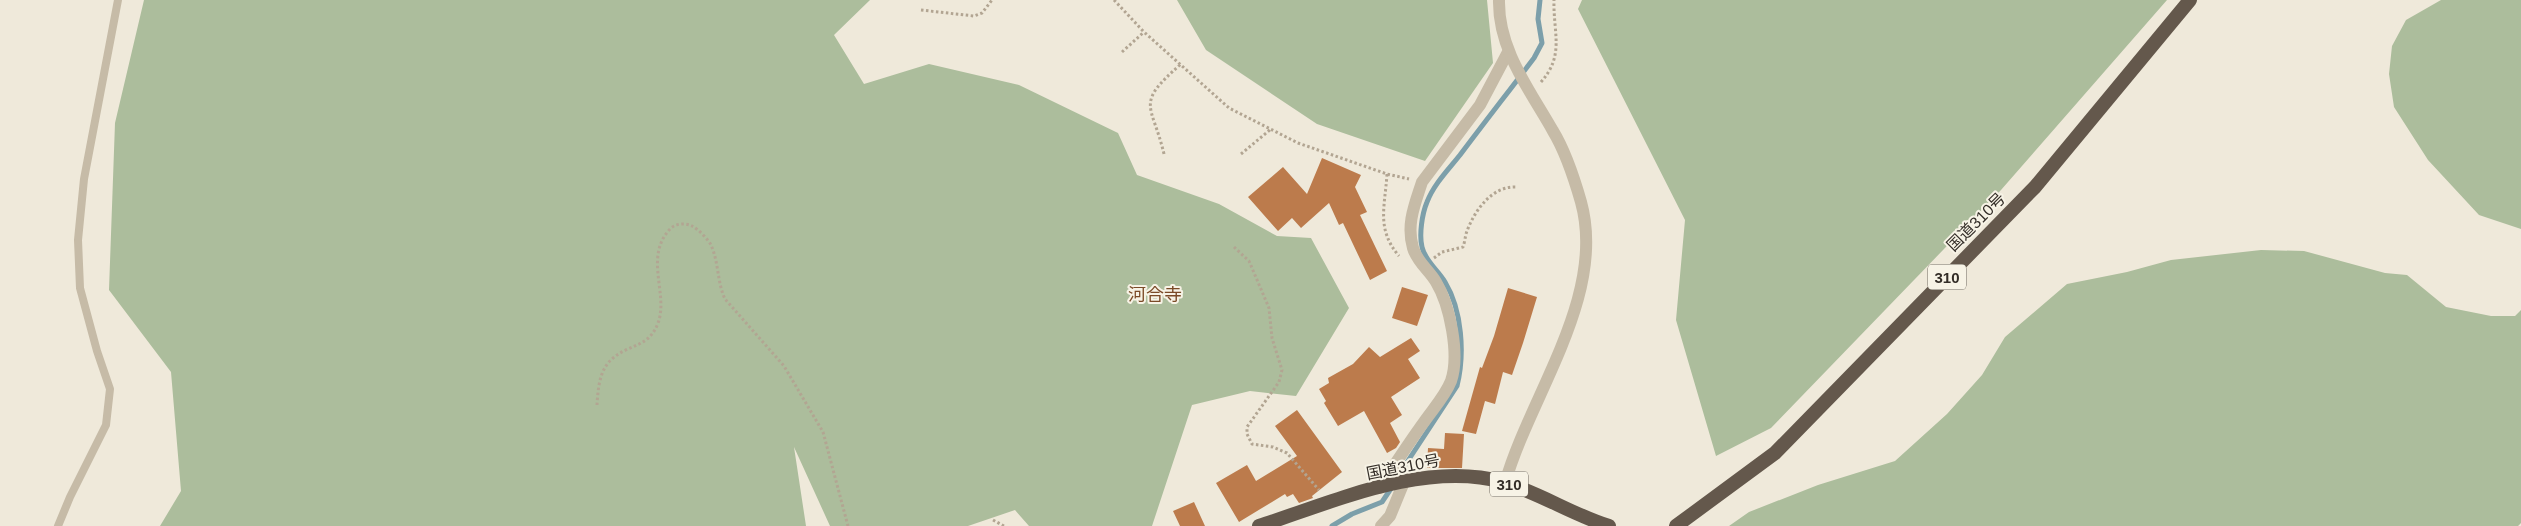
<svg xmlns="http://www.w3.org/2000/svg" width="2521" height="526" font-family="Helvetica,'Noto Sans JP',sans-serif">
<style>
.green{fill:#acbd9c}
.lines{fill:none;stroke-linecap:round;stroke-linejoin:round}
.stream{stroke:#7c9faa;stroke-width:5}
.building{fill:#bc7b4c}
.path{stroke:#b2a592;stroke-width:3;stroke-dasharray:2.5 2.5;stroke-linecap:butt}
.service{stroke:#c6bba7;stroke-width:8}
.minor{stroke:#c6bba7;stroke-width:12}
.tertiary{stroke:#c6bba7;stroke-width:12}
.trunk{stroke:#64584c;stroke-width:14}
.labels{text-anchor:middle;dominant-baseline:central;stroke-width:4;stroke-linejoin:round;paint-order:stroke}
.shield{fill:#f7f3e6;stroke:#6e6860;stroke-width:1}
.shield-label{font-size:15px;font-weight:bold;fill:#332d27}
.street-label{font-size:16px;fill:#332d27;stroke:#f7f3e6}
.neighbourhood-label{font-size:18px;fill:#7b4a27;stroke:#f7f3e6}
</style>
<rect width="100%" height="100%" fill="#efe9da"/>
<path class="green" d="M144,0H870L834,35L864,84L929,64L1019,85L1118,133L1137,175L1219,204L1277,236L1311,238L1349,308L1296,396L1250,391L1192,405L1152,526H1029L1015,510L968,526H830L794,447L806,526H160L181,491L171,372L109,290L115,123Z
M1177,0H1487L1493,63L1425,161L1317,124L1206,50Z
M1582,0H2167L2001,190L1771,428L1716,456L1676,320L1685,220L1578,9Z
M2441,0H2521V229L2479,215L2428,160L2394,107L2389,74L2392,46L2406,20Z
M2261,250L2304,251L2385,273L2407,275L2446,307L2491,316H2515L2521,310V523L2518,526H1729L1749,512L1818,485L1895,461L1947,414L1982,375L2005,337L2067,284L2127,272L2171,260Z"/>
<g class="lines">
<path class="stream" d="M1396,479L1457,386C1465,354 1462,310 1445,282C1438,270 1425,261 1422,247C1419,235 1422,214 1427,202C1434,184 1448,170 1460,155C1484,123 1509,91 1534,58L1542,43L1538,19L1540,0
M1332,526L1352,514L1382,502L1392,487"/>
</g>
<path class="building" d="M1322,158L1361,175L1355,187L1367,212L1360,215L1387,271L1370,280L1343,223L1339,225L1329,203L1301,228L1292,218L1278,231L1248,197L1283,167L1307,194Z
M1402,287L1428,295L1417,326L1392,318Z
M1508,288L1537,297L1523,343L1512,375L1503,372L1495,404L1485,401L1476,434L1462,431L1480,367L1482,368L1494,336Z
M1411,338L1420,351L1408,359L1420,378L1391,397L1402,415L1390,423L1400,442L1396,448L1387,453L1364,411L1338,426L1324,403L1326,401L1319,389L1329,383L1328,378L1353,364L1369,347L1380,357Z
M1297,410L1342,472L1312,496L1313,498L1299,503L1293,494L1287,497L1285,494L1239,522L1216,483L1247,465L1256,481L1297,456L1275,426Z
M1445,433L1464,434L1462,468H1427L1428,448L1444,449Z
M1194,502L1205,526H1180L1173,511Z"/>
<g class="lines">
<path class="path" d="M1114,0L1144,32L1229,108L1298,143L1387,174L1409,179
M921,10L974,16L982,13L992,0
M1122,52L1144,32
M1541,82C1565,55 1553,33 1554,0
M1164,154C1152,103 1134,105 1181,64
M1241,154L1271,129
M1387,174C1385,207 1376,229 1399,256
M1234,247L1249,261L1269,308L1272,338L1282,370L1279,382L1247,427V434L1252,444L1273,447L1287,453L1319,490
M1434,258L1442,252L1463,247C1465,242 1465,236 1467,231C1475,210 1492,186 1516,187
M597,405C598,390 599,370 612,359C628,344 649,348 658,323C669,294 643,256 671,228C677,223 686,223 692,226C698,229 708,239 711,245C719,263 717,282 725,299L784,366L823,432L848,526
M993,520L1004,526"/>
<path class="service" d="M58,526L70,497L106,425L110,389L97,351L80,288L78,240L84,179L118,0"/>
<path class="minor" d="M1379,488C1394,466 1408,444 1424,422C1433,409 1445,396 1451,381C1460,355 1450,305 1436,282C1429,270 1417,262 1413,248C1406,224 1415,204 1422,182L1480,105L1508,52
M1381,526L1390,516L1404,482"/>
<path class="tertiary" d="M1499,0C1498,50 1530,90 1553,131C1564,149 1575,181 1581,202C1607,296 1530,395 1505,483"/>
<path class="trunk" d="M1259,526C1333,502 1425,460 1503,482C1540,493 1573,515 1609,526
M1676,526L1775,453L2035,187L2190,0"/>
</g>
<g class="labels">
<g class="shield">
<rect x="1928" y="264.5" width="38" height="25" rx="4"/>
<rect x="1490" y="471.5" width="38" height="25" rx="4"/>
</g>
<g class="shield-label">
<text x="1947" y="277">310</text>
<text x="1509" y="484">310</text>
</g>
<g class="street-label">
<text transform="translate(1976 222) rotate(-45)">国道310号</text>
<text transform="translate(1403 467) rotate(-11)">国道310号</text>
</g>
<g class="neighbourhood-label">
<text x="1155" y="295">河合寺</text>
</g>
</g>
</svg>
